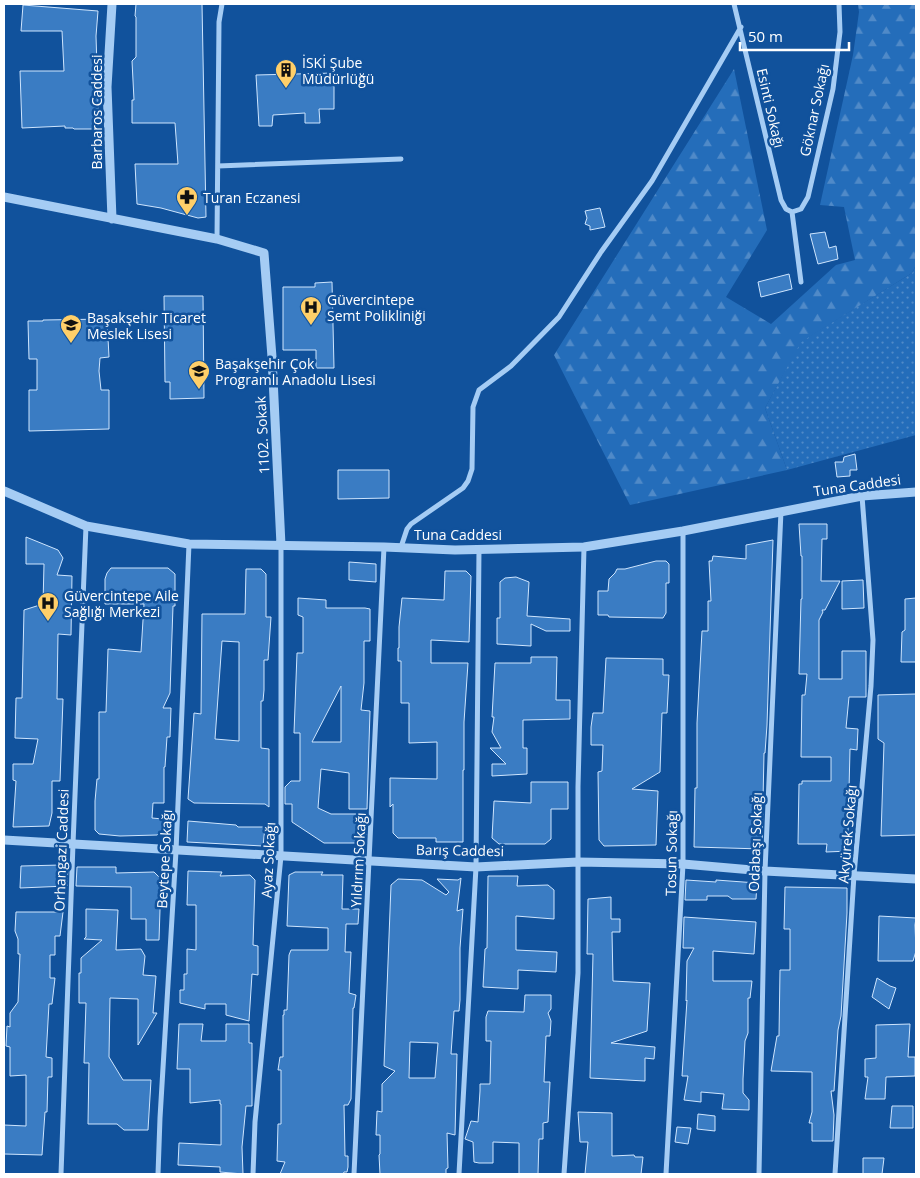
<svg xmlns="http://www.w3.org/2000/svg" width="920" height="1178" font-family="'Open Sans',sans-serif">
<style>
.grass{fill:url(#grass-dots)}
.forest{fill:url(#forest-firs)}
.building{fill:#3a7cc3;stroke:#cee5fe;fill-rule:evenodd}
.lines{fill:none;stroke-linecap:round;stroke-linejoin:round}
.minor{stroke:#a5ccf4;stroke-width:5}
.tertiary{stroke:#a5ccf4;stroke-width:9}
.labels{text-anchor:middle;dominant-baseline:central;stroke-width:5;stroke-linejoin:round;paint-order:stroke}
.poi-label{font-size:14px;fill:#fff;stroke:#11529c;text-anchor:start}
.street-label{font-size:14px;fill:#fff;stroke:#11529c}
</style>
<defs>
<pattern id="grass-dots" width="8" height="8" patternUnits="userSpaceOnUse" patternTransform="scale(1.25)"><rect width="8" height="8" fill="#246dba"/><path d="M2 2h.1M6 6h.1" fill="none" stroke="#508ac8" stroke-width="1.8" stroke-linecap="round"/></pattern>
<pattern id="forest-firs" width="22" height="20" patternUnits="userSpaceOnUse" patternTransform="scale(1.25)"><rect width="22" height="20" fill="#246dba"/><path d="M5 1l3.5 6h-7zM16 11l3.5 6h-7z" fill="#508ac8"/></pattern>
</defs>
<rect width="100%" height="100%" fill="#11529c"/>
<path class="grass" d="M916,265V435L787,470L765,408L800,342L912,273Z"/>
<path class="forest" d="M858,4H916V265L912,273L801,342L765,408L787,470L630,505L554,355L734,69L767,230L726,297L771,324L836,265L855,260L844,207L820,205L853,55L859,12Z"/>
<path class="building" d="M136,4H202L206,217L198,218L161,208L137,204L135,164H178L175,123H132V100H134L132,61L136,57V17L135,16Z
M23,5L98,11L96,36L99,129H74L73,128H65V126L22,128L20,71H64L62,31H21Z
M334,73V109H319L320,123H305V113L273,115L272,126H259L256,75Z
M600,208L605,227L590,230V226L585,224L587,218L585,211Z
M825,232L829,248L836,246L838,259L818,264L810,234Z
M789,274L792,289L761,297L758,282Z
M332,282L334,368H316V350H283V287H315V283Z
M164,296H203L204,398L170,399V382H165Z
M107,319L109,357L100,358L99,371L101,390H109V429L29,431V390H37V359H29L28,321H43V320Z
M855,454L857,470H850V476L837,477L835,462H843L844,457Z
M338,470H389V498L338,499Z
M799,524H827V539H822L821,581H840L825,610H822L823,612L819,620V679H842V651H866V697H849L846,728L858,729L857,750L850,749L848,832H850V851L826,852L827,844H798L799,784H802V781H831V757H801L802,695H805L807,674H799L801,599H802V556H801Z
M26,537L58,550L63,558L57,575L72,576L71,635L58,634L57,699H63L60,781H52V813L49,826L13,827L16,781L13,780V764H33L38,739L15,738L16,698H22L24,610L43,604L44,564H26Z
M773,540L767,725L765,753H764L762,849L694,847L695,788H697V723L702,631H708V601H711L709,561H712L713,556L746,559V545Z
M656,561H666L669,564V583H666V613L663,618L609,617L608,615H598V591H608L609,579L615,573L617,569H625Z
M349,562L376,564V582L349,580Z
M111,568H168L175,574V606H173L170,693L163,708H171L170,737H167L165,767H164V803H153L152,818L163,819L162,831L157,835L120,836L99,834L95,830V801L97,779H99V712H106L108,649L141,652L144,604H105V579L107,573Z
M246,569H261L266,574V617H271L268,660H264V690L263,701H261V748L269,749V807L265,804L194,803L188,799L194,713L201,714L202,614H245ZM222,641L239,642V741L215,739Z
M445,571H466L471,576L469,642L431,640V663H468L464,722V770H463V842H436V838H398L393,833V804L390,807V778L437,779V742L409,743V703H401V661H398V648H399V627L402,598L444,600Z
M516,577L529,582L527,616L570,619V631H546L531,624V646L497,644V618H500V582L505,578Z
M863,580L864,608L842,609V581Z
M298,598L326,600V608H365L370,609V641H364V683L361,710L370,711L367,809H349V773L321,769L318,808L331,814H356L366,822V835L359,838L365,843H324L292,822V804H285V787L291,781H300V733H294L297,653H303V617L298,615ZM341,686V742H312Z
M916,598V662H901L902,632L905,630V599Z
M531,657H557L556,700H570V719L523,720V748H527V774L492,776V764H506L490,748H501L492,732L494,717H492L495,663H531Z
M606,658L663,659V675H669L667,713H662L660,772L632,789L658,791L656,845L604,846L599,840L598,772L602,771L603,745H591V727L593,713H603Z
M916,694V835L881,836L884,743L878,739V695Z
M531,782H568V809H551V839L545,844H499L492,838L494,801L531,803Z
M188,821L236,825L238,827H265L263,846L187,842Z
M61,865V867H68L67,886L20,888L21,866Z
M77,867H116V873L154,872L161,879L159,940H146V919H131V887L76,886Z
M188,871L222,872L220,876L250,875L255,880L253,945L258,946V975L252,974L249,1021L226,1015V1004H205V1009L180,1003V990H184V974H187V949L196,950V905H187Z
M295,872H323L321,875H343L342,909H359L358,924H346L345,952H351L349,993L356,995L354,1008H353L351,1099L348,1105H344L345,1156H348V1167L347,1172H344L343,1174H280L285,1162L277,1161L278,1124H281V1070H278L280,1057H283V1015H284V1010H287L289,955L291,950H328V928L287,926L289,875Z
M488,876H518L517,886L548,885L554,890V919L516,916V950L557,952L556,972L518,970V989L483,987L485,949L487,948Z
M461,878L457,911L463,909L460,948V1000L459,1011H454L451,1054H457L455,1135L447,1133L448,1168L446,1169V1174H380L379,1155L380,1154V1135H376L377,1111L382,1112V1084L395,1071L384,1066L391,885L398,879L422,880L446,895L449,892L437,879L458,880ZM410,1042L438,1043L435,1078H409Z
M686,880L716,882V880L757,883L756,899H732L728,896H707V900H685Z
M785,887L847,888V913L841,1016L838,1030L834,1091H831L834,1115L833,1141H812V1123H809L812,1112V1072L771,1071L777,1036H779L780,970H790V929H784Z
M611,897V919H620V932H612L613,981L650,983L647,1031L611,1043L655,1047L654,1059L645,1058V1081L590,1078L593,954H587L588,899Z
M86,909L118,910L116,950L141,949L145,956L143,975L156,976L153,1013H157L138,1045V999L110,998L109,1057L123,1080H151L148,1130H124L117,1124H88L89,1063H84L86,1003H79V973H81V958L102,940L84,939L86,937Z
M16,912H63L60,936H55V955H50V978H55L52,1004H49L46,1057L52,1058V1077H48L47,1112H45L42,1155L4,1154V1125L26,1126V1075L10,1076V1047L6,1046L7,1026L10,1027V1013L18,1002L20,954H18V939L15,931Z
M879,916L916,918L915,925L916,951L913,961H878Z
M684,917L756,922L754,954L713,951V981H752L750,998H748V1033L745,1041L743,1079V1093L749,1100V1110L722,1109L724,1094L701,1092V1102L684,1100L688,1076H682L687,1000L686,1001L687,961L694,948H683Z
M877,978L890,986L896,988L889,1009L872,997Z
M525,995H551V1009L548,1013L551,1021L550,1036H546L544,1082H550L548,1122L543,1123V1139H539L538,1174H519V1143L493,1142V1163H479L474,1162L473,1142L465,1139L471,1121L478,1122L480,1091V1084H490L491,1041H486V1017L488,1011L524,1012Z
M179,1024H203L201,1041H226V1024H249V1043H252V1106H246L242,1147L243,1174L220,1172V1167L178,1165L179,1143L221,1145V1104H220V1100L190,1103V1069H177Z
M910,1024L908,1057H915V1076L886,1077L885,1099H865L868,1077H865V1059L876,1058V1025Z
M892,1106H913V1128H890Z
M578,1112L612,1113V1156L634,1155L635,1157H643L641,1174H585L588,1142H580Z
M698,1114L715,1116V1131L697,1129Z
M677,1127L691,1128L688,1144L675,1142Z
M863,1158H884L882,1174H863Z"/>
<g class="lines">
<path class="minor" d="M734,4L781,200L786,209L792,212
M218,166L401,159
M792,212L801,209L808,197L833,89L840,32L839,4
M792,212L801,282
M217,239L219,22L222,4
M401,547L407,529L411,524L463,488L468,481L472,469L473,407L479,390L511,366L559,317L601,252L652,181L741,27
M61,1174L73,844L86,526
M158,1174L160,1118L176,851L189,544
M253,1174L255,1122L281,856V545
M354,1174L384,547
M459,1174L476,867L479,549
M564,1174L578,973V787L584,547
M666,1174L683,864V531
M759,1174L765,871L781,511
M835,1174L854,875L871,686L873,640L862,496"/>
<path class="tertiary" d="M4,197L217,239L264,253L272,357L281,545
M112,219L107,87L112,4
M4,491L86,526L189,544L384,547L455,550L584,547L683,531L862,496L916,492
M4,840L476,867L578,862L683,864L765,871L916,879"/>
</g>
<defs>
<g id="building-pin" transform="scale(1.125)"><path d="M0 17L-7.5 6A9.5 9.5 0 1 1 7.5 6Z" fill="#ffcf69" stroke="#11529c"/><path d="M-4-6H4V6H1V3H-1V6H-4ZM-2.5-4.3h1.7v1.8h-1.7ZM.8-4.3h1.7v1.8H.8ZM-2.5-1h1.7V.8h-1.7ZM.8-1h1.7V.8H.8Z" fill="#111"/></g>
<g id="pharmacy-pin" transform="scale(1.125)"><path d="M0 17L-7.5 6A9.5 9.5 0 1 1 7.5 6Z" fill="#ffcf69" stroke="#11529c"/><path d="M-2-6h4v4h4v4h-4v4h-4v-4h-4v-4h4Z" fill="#111"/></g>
<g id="hospital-pin" transform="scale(1.125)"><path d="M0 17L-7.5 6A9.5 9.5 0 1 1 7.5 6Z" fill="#ffcf69" stroke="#11529c"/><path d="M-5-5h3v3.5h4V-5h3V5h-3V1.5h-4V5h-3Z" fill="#111"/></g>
<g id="school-pin" transform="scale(1.125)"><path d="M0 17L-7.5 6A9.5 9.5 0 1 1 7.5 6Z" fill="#ffcf69" stroke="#11529c"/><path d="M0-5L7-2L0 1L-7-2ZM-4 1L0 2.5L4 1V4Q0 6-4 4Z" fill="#111"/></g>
</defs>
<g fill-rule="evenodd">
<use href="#building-pin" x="286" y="70"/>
<use href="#pharmacy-pin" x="187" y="197"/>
<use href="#hospital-pin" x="311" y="307"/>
<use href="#school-pin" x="71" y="325"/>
<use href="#school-pin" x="199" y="371"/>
<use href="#hospital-pin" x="48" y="603"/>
</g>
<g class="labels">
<g class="poi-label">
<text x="302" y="62">İSKİ Şube<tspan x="302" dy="16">Müdürlüğü</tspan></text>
<text x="203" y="197">Turan Eczanesi</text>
<text x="327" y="299">Güvercintepe<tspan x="327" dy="16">Semt Polikliniği</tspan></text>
<text x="87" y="317">Başakşehir Ticaret<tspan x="87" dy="16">Meslek Lisesi</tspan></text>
<text x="215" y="363">Başakşehir Çok<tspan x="215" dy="16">Programlı Anadolu Lisesi</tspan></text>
<text x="64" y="595">Güvercintepe Aile<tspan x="64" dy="16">Sağlığı Merkezi</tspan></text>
</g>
<g class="street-label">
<text transform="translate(771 108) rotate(77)">Esinti Sokağı</text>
<text transform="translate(814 110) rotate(-78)">Göknar Sokağı</text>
<text transform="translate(96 112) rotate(-90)">Barbaros Caddesi</text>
<text transform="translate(262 435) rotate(-93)">1102. Sokak</text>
<text transform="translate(857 485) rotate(-8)">Tuna Caddesi</text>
<text x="458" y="534">Tuna Caddesi</text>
<text transform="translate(847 834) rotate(-85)">Akyürek Sokağı</text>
<text transform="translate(755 842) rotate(-88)">Odabaşı Sokağı</text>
<text transform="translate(61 850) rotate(-88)">Orhangazi Caddesi</text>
<text transform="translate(460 850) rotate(1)">Barış Caddesi</text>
<text transform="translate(671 853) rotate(-89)">Tosun Sokağı</text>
<text transform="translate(164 859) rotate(-87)">Beytepe Sokağı</text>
<text transform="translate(268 860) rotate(-87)">Ayaz Sokağı</text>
<text transform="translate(358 860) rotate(-87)">Yıldırım Sokağı</text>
</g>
</g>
<rect width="920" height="1178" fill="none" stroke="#ffffff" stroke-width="10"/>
<path d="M740 42v8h109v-8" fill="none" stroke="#ffffff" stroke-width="2.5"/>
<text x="748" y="42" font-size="15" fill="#ffffff" stroke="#11529c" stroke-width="4" paint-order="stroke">50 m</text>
</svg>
